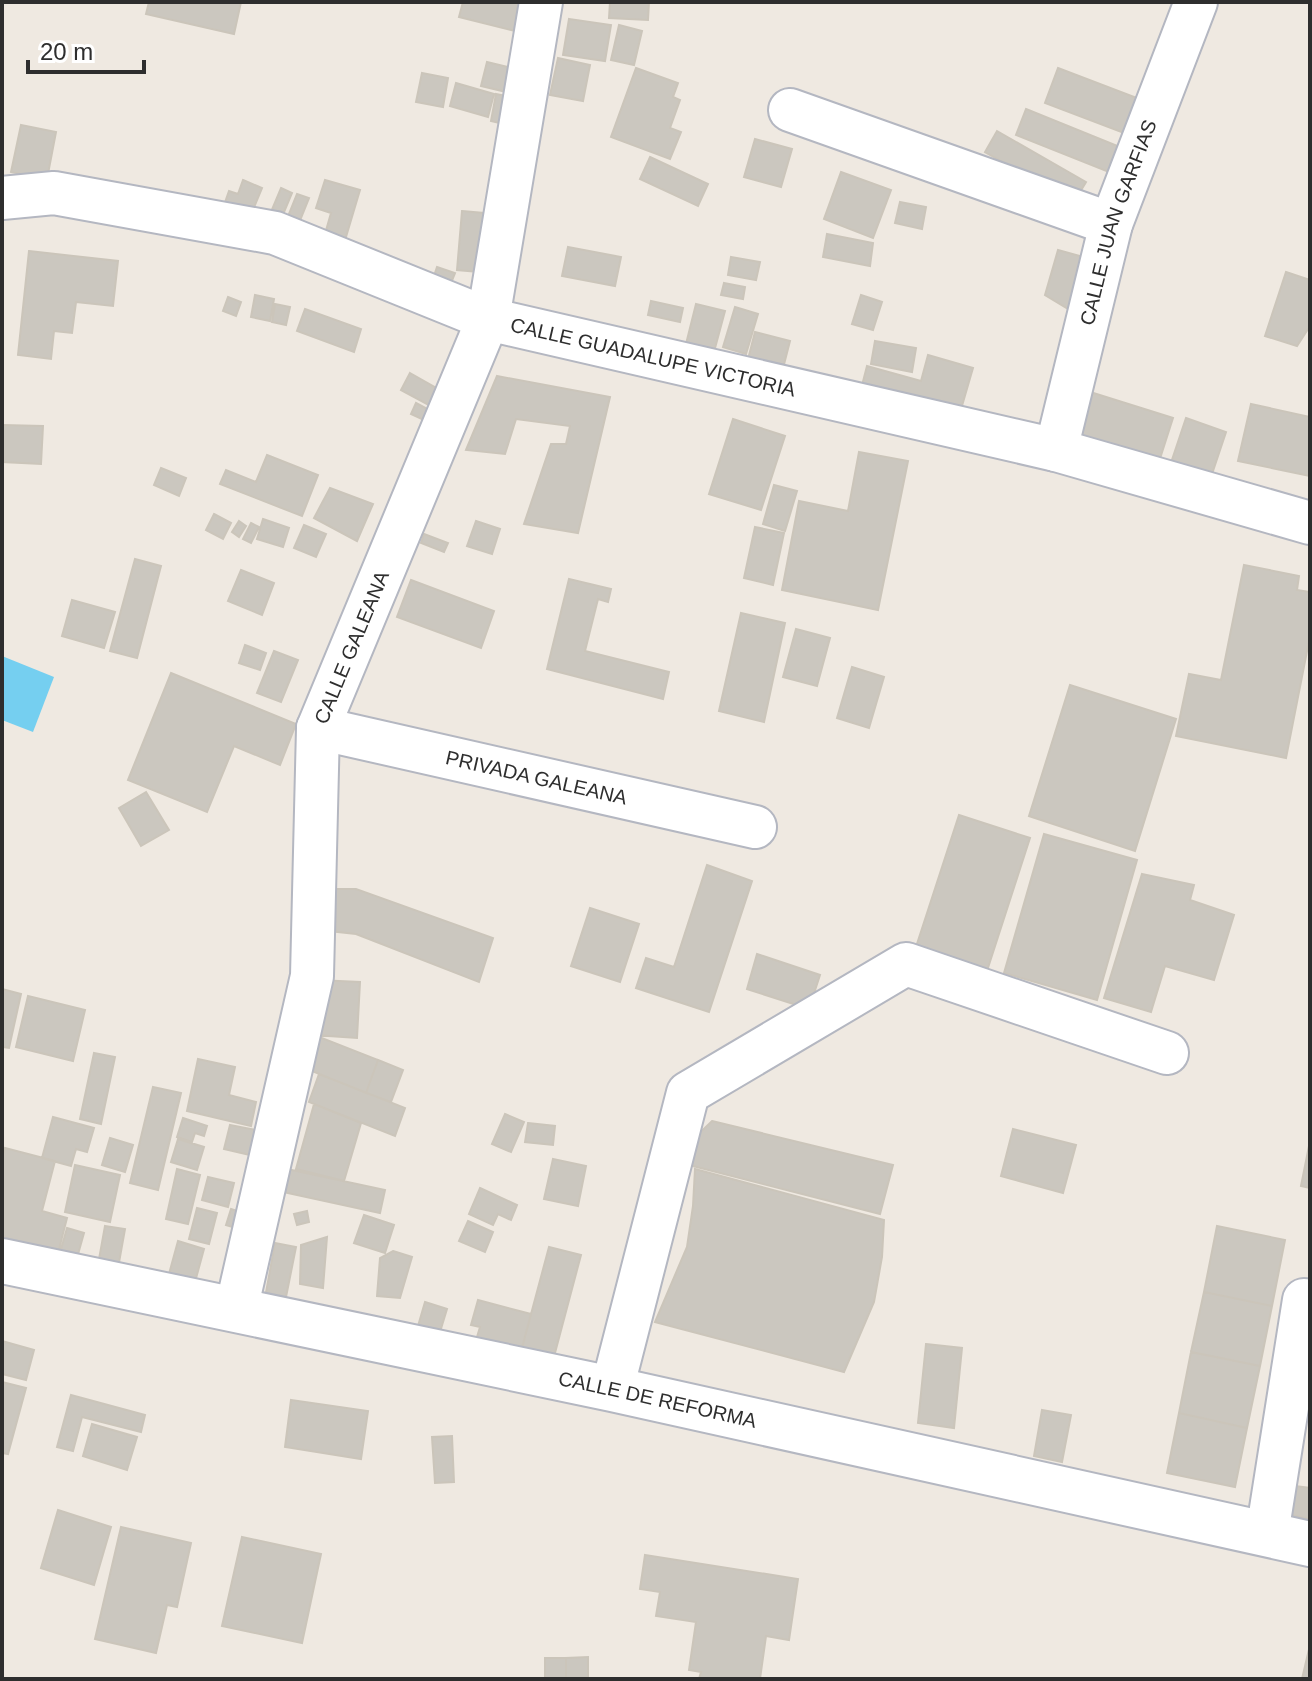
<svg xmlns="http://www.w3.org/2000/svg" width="1312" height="1681" font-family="Helvetica,sans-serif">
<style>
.water{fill:#75cff0}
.building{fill:#cbc7bf;stroke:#cbc5ba;stroke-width:2}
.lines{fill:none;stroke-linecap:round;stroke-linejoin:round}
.street-casing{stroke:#b4b7c1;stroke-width:46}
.secondary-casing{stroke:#b4b7c1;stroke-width:48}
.street{stroke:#fff;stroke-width:42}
.secondary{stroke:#fff;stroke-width:44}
.labels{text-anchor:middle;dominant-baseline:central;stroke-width:8;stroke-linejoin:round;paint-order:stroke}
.street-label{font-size:20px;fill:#2e2e2e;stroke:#fff}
</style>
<rect width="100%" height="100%" fill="#efe9e1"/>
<path class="water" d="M2,656L54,677L33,732L2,720Z"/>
<path class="building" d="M149,2H241L234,34L146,14Z
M463,2H531L523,33L459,17Z
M610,2H649L648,20L609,18Z
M569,19L611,25L605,61L563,55Z
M619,25L642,31L634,65L611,60Z
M558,58L590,65L583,101L550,95Z
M487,62L524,71L519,95L481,86Z
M636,68L678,83L673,97L680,100L670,128L681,132L670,159L611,137Z
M1058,68L1137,98L1124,133L1045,103Z
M422,73L448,78L443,107L416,102Z
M456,83L494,94L488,117L450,106Z
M496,94L517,98L512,126L491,121Z
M1026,109L1120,147L1109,172L1016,135Z
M21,125L56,132L47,179L11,172Z
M997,131L1086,182L1074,202L985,152Z
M755,139L792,149L781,187L744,177Z
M650,157L708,184L698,206L640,179Z
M841,172L891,190L873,238L824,219Z
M243,180L262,188L248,222L222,211L229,191L238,194Z
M325,180L360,190L343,247L323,241L331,213L316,208Z
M281,188L292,193L282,217L271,212Z
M297,194L309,198L299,223L287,219Z
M900,202L926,207L922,229L895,223Z
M462,211L495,214L490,273L457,270Z
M827,234L873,243L870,266L823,257Z
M568,247L621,257L615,286L562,276Z
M1058,250L1087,258L1073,312L1045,295Z
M29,251L118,261L113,306L76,302L72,333L54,331L51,359L18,355Z
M731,257L760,262L756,280L728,275Z
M437,267L455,273L447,293L430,288Z
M1286,272L1310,280V326L1297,346L1265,336Z
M724,283L745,287L743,299L721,295Z
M255,295L274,299L270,321L251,317Z
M861,295L882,302L873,330L852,324Z
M228,297L241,302L236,316L223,311Z
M651,301L683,308L680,322L648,315Z
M275,304L290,307L286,325L272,322Z
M696,304L725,311L711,363L683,356Z
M735,307L758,314L746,354L723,347Z
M305,309L361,329L354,352L297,331Z
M755,332L790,341L780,380L745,371Z
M875,341L916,348L912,372L871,364Z
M928,355L973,368L957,423L858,401L867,366L921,381Z
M410,373L445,393L436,409L401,390Z
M497,376L610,397L578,533L524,524L551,444H566L570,426L516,419L505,454L466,450Z
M1087,391L1173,418L1157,468L1072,441Z
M416,403L431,411L426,421L411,414Z
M1251,404L1310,417V476L1238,461Z
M1186,418L1226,432L1210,480L1170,466Z
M733,419L785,436L761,510L709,494Z
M2,425L43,426L41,464L2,462Z
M859,452L908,461L878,610L782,590L799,501L848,511Z
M267,455L318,475L302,516L220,484L226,470L256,482Z
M161,468L186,478L179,496L154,485Z
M774,485L797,491L785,531L763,524Z
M330,488L373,504L357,541L314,518Z
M214,514L231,523L223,539L206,530Z
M263,519L289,528L283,547L257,539Z
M239,521L246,526L239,537L232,532Z
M476,521L500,529L492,554L467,546Z
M251,523L259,527L251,543L243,539Z
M304,525L326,534L316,557L294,548Z
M755,527L784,533L773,585L744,578Z
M424,534L448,543L444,552L421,543Z
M135,559L161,566L137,658L110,651Z
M1244,565L1299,576L1297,590L1310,592V636L1286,758L1176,736L1189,674L1221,680Z
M241,570L274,583L262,615L228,601Z
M569,579L611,589L608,602L598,599L585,651L669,672L663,699L547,669Z
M411,580L494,611L481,648L397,617Z
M72,600L115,612L104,648L62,636Z
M741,613L785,623L764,722L719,711Z
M796,629L830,638L817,686L783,677Z
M245,645L266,653L260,670L239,663Z
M274,651L298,660L281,702L257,693Z
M852,667L884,677L869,728L837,718Z
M171,673L296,724L280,765L234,746L207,812L128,780Z
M1070,685L1176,719L1135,851L1029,816Z
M146,792L169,830L141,846L119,808Z
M959,815L1030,838L986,974L915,950Z
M1044,834L1137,860L1097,1000L1004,973Z
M707,865L752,881L709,1012L636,988L646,958L674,967Z
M1142,874L1194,885L1190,900L1234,915L1214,980L1165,966L1151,1012L1104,998Z
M320,889H356L493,938L479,982L356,934L320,930Z
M590,908L639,924L620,982L571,966Z
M757,954L820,975L809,1009L747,989Z
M317,980L360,982L357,1038L314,1035Z
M2,989L21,994L9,1048L2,1047Z
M28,996L85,1010L73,1061L16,1047Z
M314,1035L378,1060L366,1093L302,1067Z
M94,1053L115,1057L101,1124L80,1119Z
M198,1059L235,1067L229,1095L256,1102L251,1126L187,1111Z
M378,1060L403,1070L391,1102L366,1093Z
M319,1074L405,1108L395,1136L309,1102Z
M153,1087L181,1093L158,1190L130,1183Z
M314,1104L361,1123L344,1181L296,1169Z
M505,1114L524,1122L511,1152L492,1144Z
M53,1117L94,1128L87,1152L76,1149L71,1166L42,1158Z
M183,1118L207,1126L204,1136L195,1133L192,1142L177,1137Z
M712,1121L893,1165L880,1214L681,1163L686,1146Z
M528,1123L555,1126L553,1145L525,1142Z
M230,1125L256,1130L250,1155L224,1149Z
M1013,1129L1076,1145L1063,1193L1001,1176Z
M110,1138L133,1145L125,1172L102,1165Z
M178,1139L204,1147L197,1170L171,1162Z
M1310,1141V1188L1301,1186Z
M5,1148L55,1161L42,1211L67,1218L55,1265L2,1251V1157Z
M553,1159L586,1166L578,1206L544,1199Z
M75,1165L120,1175L110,1222L65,1212Z
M177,1169L200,1175L188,1224L166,1219Z
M287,1169L385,1190L380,1213L283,1192Z
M695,1169L884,1220L882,1257L874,1302L844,1372L655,1322L687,1247L693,1206Z
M208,1177L234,1183L228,1207L202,1200Z
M480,1188L517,1205L511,1220L498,1214L493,1225L469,1214Z
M197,1208L217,1213L209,1244L189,1239Z
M231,1209L255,1217L250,1232L226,1225Z
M307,1211L309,1222L297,1225L294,1214Z
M364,1215L394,1225L385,1253L354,1243Z
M468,1221L493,1232L485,1252L459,1241Z
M105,1226L125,1229L118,1268L98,1265Z
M1217,1226L1285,1240L1272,1306L1204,1292Z
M67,1228L84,1233L75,1265L58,1260Z
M327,1237L323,1288L300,1284L301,1245Z
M178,1241L204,1249L192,1293L166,1285Z
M275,1243L296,1247L285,1302L265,1298Z
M549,1247L581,1255L551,1368L519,1359Z
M393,1251L412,1257L400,1298L377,1296L380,1258Z
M1204,1292L1272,1306L1260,1366L1191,1352Z
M478,1300L531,1314L519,1359L474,1347L480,1327L471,1325Z
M425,1302L447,1309L440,1332L418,1326Z
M2,1341L34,1350L26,1380L2,1374Z
M926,1344L962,1348L954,1428L918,1423Z
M1191,1352L1260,1366L1247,1428L1179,1413Z
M2,1382L26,1388L8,1454L2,1453Z
M71,1395L145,1415L141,1432L82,1417L73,1451L57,1447Z
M291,1400L368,1411L361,1459L285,1447Z
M1042,1410L1071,1415L1062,1462L1034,1456Z
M1179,1413L1247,1428L1235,1487L1167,1473Z
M92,1424L137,1437L127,1470L83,1456Z
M452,1436L454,1482L435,1483L432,1437Z
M1295,1486L1310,1488V1519L1291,1515Z
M58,1510L111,1527L94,1585L41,1568Z
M121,1527L191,1543L177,1607L167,1605L156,1653L95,1639Z
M242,1537L321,1554L302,1643L222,1626Z
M645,1555L798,1579L789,1640L766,1636L760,1679H699L701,1672L689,1670L696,1622L656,1616L660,1592L640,1589Z
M1310,1645V1679H1302Z
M588,1657V1679H566V1658Z
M545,1658H566V1679H545Z"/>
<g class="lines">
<g class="street-casing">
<g id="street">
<path d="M790,110L1111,224"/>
<path id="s1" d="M2,198L54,193L275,233L488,319L1056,450L1310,523"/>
<path id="s2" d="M1056,450L1111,224L1196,2"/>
<path id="s3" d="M318,728L755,827"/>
<path id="s4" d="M236,1310L312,976L318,728L488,319L541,2"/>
<path d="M612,1389L688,1093L906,964L1167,1053"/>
<path d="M1267,1534L1304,1300"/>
</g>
</g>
<g class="secondary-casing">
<g id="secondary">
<path id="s5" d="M2,1261L612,1389L1310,1544"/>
</g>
</g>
<use href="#street" class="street"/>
<use href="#secondary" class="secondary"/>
</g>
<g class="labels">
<g class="street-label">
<text stroke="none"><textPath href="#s2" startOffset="236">CALLE JUAN GARFIAS</textPath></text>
<text stroke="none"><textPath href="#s1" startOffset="676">CALLE GUADALUPE VICTORIA</textPath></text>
<text stroke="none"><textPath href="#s4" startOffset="678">CALLE GALEANA</textPath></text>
<text stroke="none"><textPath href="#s3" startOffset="224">PRIVADA GALEANA</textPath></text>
<text stroke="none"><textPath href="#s5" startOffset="670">CALLE DE REFORMA</textPath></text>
</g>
</g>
<rect width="1312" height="1681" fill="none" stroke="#2e2e2e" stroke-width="8"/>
<path d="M28 60v12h116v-12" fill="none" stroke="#2e2e2e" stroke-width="4"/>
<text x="40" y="60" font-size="24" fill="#2e2e2e" stroke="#ffffff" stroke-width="6" paint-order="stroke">20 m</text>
</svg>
